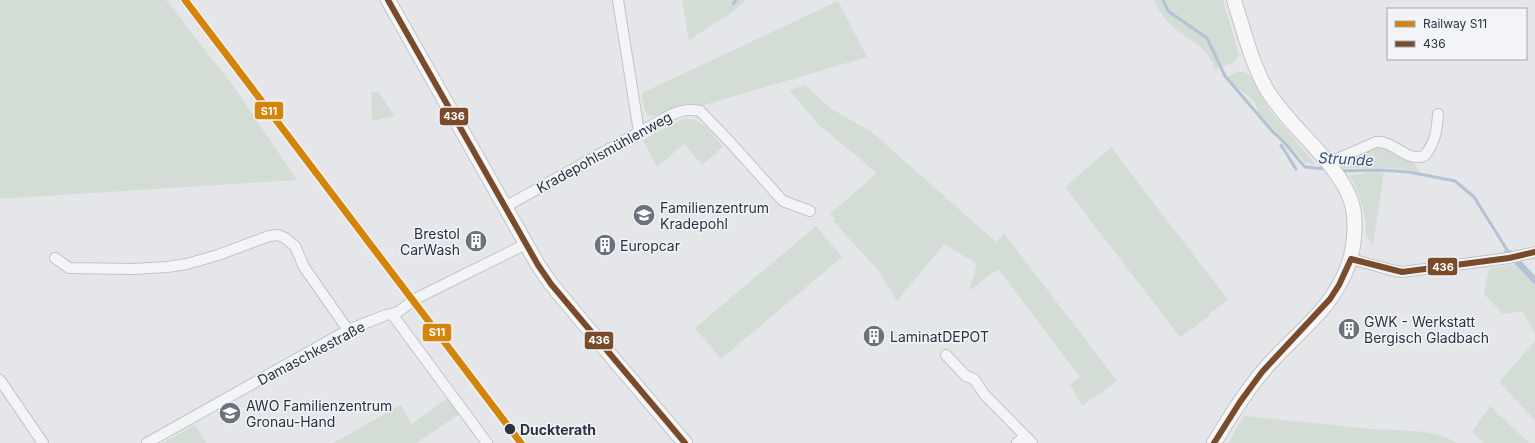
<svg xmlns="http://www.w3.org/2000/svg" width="1535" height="443" font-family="Inter,sans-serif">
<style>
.green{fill:#d4ddd5}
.water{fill:#b3c2d4}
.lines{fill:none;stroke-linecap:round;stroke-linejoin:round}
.stream{stroke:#b3c2d4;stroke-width:3}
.street-casing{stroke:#c2c4c7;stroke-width:12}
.secondary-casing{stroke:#c2c4c7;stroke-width:16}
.street{stroke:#f3f4f6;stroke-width:10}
.secondary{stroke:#f7f7f7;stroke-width:14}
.bus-1-casing{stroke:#f2f4f8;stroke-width:9}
.bus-1{stroke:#7a4b2a;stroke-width:6}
.rail-1-casing{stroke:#f2f4f8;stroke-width:10}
.rail-1{stroke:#d5840a;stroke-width:7}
.stop-dot{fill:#2a3243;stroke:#f2f4f8;stroke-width:1.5}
.labels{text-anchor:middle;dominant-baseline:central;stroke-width:3;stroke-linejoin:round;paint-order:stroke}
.street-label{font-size:14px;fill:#2a3243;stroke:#f2f4f8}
.poi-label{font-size:14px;fill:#2a3243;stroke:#f2f4f8;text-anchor:start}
.stop-label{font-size:14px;font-weight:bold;fill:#2a3243;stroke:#f2f4f8;text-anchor:start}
.water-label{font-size:15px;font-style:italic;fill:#345077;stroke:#f2f4f8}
.line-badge{stroke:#f2f4f8;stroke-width:1.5}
.badge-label{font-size:11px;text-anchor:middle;font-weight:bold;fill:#fff}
</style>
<rect width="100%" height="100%" fill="#e4e6e9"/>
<path class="green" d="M0,0H166L234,87L297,180L0,199Z
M682,0H745L733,12L689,40Z
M1153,0H1223L1239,55L1234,62L1215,70C1209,46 1191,43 1174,28C1165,20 1159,10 1153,0Z
M838,1L867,57L701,106C678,99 673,111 654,116C642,115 643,103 642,93Z
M1238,72H1245L1251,77L1269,109L1316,165L1305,162L1260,115L1254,101L1229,81L1226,77Z
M805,85L830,108L873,133L996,242L1004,233L1117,381L1082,406L1070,384L1080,377L998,269L969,291L977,264L944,244L897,301L878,270L833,221L835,219L830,214L877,173L819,125L789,90Z
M371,92H378L395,116L372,121Z
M686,119C704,119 713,135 723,147L702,165L684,144L657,167L643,140L679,121Z
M1111,147L1228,300L1211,312L1208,317L1180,337L1065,187Z
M1376,147C1390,145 1402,161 1415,164L1420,172C1395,166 1369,168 1343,168L1339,163Z
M1371,172L1384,173L1373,245L1366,236V222L1361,202L1353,181L1349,176Z
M816,226L842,257L721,359L695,328Z
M1516,264L1535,285V334L1522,311L1503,314L1484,294L1489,268Z
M1535,341V420L1499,382Z
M448,398L460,414L416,443H333L401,405L412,424Z
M1490,406L1529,443H1484L1472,432Z
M1244,416C1287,420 1329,425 1371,429C1399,431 1434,428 1457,443H1228Z
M195,425L206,443H163Z"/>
<path class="water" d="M1511,250L1535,276V285L1503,251Z"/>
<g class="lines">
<path class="stream" d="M1163,0L1168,11L1207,38L1225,76L1273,132C1286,142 1294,155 1305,167L1327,169
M733,4L736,0
M1281,145L1296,169
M1340,171L1379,170L1409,172L1455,181L1474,197L1509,253"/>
<g class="street-casing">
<path id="street" d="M618,0L639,132
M1328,163L1376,142C1394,140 1405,162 1424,156C1435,144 1437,130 1438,114
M505,207L652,125C670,116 679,107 700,111L729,141L783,201L810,211
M55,258L69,268L133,269L167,267L187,264L218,255L269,236L278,235L285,238L295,246L304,267L348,330
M1351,259L1391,270L1402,272L1509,258L1535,252
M392,314L487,443
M946,355L966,376L974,379L984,394L1032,443
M0,380L43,443
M147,443L348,330L386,315L398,312L417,298L526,244
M1017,443L1025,436"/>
</g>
<g class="secondary-casing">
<path id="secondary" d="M388,0L538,265L551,284L611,356L685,443
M1214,443C1231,415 1249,386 1271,362C1291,340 1314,322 1331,298C1344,279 1353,259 1354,237C1355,225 1355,212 1351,201C1338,162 1289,127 1267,90C1251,62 1244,31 1234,0"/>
</g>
<use href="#street" class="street"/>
<use href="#secondary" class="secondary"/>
<g class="bus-1-casing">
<path id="bus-1" d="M388,0L538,265L551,284L685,443
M1351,259L1402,272L1509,258L1535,252
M1214,443L1240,402L1262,372L1330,299L1339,285L1351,259"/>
</g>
<use href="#bus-1" class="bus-1"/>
<g class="rail-1-casing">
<path id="rail-1" d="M185,0L521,443"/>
</g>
<use href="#rail-1" class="rail-1"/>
</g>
<defs>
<g id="school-disc" transform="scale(1.15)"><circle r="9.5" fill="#6b717d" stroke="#f2f4f8"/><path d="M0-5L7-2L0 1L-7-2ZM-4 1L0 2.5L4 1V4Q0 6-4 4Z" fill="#fff"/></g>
<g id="building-disc" transform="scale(1.15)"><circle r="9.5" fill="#6b717d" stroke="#f2f4f8"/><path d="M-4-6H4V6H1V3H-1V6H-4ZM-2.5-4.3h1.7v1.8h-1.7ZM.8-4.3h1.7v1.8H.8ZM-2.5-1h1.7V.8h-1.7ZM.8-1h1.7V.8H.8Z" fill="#fff"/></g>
</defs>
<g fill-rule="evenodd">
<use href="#school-disc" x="644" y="215"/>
<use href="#building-disc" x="476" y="241"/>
<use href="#building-disc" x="605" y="245"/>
<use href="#building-disc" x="1349" y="329"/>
<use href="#building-disc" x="874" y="336"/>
<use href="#school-disc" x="230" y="413"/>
</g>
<circle class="stop-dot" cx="510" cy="429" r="6"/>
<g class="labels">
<g class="street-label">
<text transform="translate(604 152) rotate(-29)">Kradepohlsmühlenweg</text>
<text transform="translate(311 353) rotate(-28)">Damaschkestraße</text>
</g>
<g class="poi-label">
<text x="660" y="207">Familienzentrum<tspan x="660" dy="16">Kradepohl</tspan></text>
<text x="460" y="233" text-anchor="end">Brestol<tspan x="460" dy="16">CarWash</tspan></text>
<text x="620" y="245">Europcar</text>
<text x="1364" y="321">GWK - Werkstatt<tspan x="1364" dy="16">Bergisch Gladbach</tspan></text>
<text x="890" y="336">LaminatDEPOT</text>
<text x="246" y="405">AWO Familienzentrum<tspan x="246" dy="16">Gronau-Hand</tspan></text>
</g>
<g class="stop-label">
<text x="520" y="429">Duckterath</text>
</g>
<g class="water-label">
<text transform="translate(1346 159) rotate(3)">Strunde</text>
</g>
</g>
<g class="line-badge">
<rect x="254" y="101" width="30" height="19" rx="4" fill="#d5840a"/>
<rect x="439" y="107" width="30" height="19" rx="4" fill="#7a4b2a"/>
<rect x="1427" y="257" width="31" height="19" rx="4" fill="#7a4b2a"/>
<rect x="422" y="323" width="30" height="19" rx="4" fill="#d5840a"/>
<rect x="584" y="331" width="30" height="19" rx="4" fill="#7a4b2a"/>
</g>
<g class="badge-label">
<text x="269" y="115">S11</text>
<text x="454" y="120">436</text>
<text x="1443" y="271">436</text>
<text x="437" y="336">S11</text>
<text x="599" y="344">436</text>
</g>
<rect x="1387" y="8" width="140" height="52" fill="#f2f4f8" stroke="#a2a6b0"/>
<rect x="1395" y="21" width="20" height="6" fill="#d5840a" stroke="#a2a6b0"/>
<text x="1423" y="28" font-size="12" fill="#2a3243">Railway S11</text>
<rect x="1395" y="41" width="20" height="6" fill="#7a4b2a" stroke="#a2a6b0"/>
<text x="1423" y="48" font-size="12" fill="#2a3243">436</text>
</svg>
